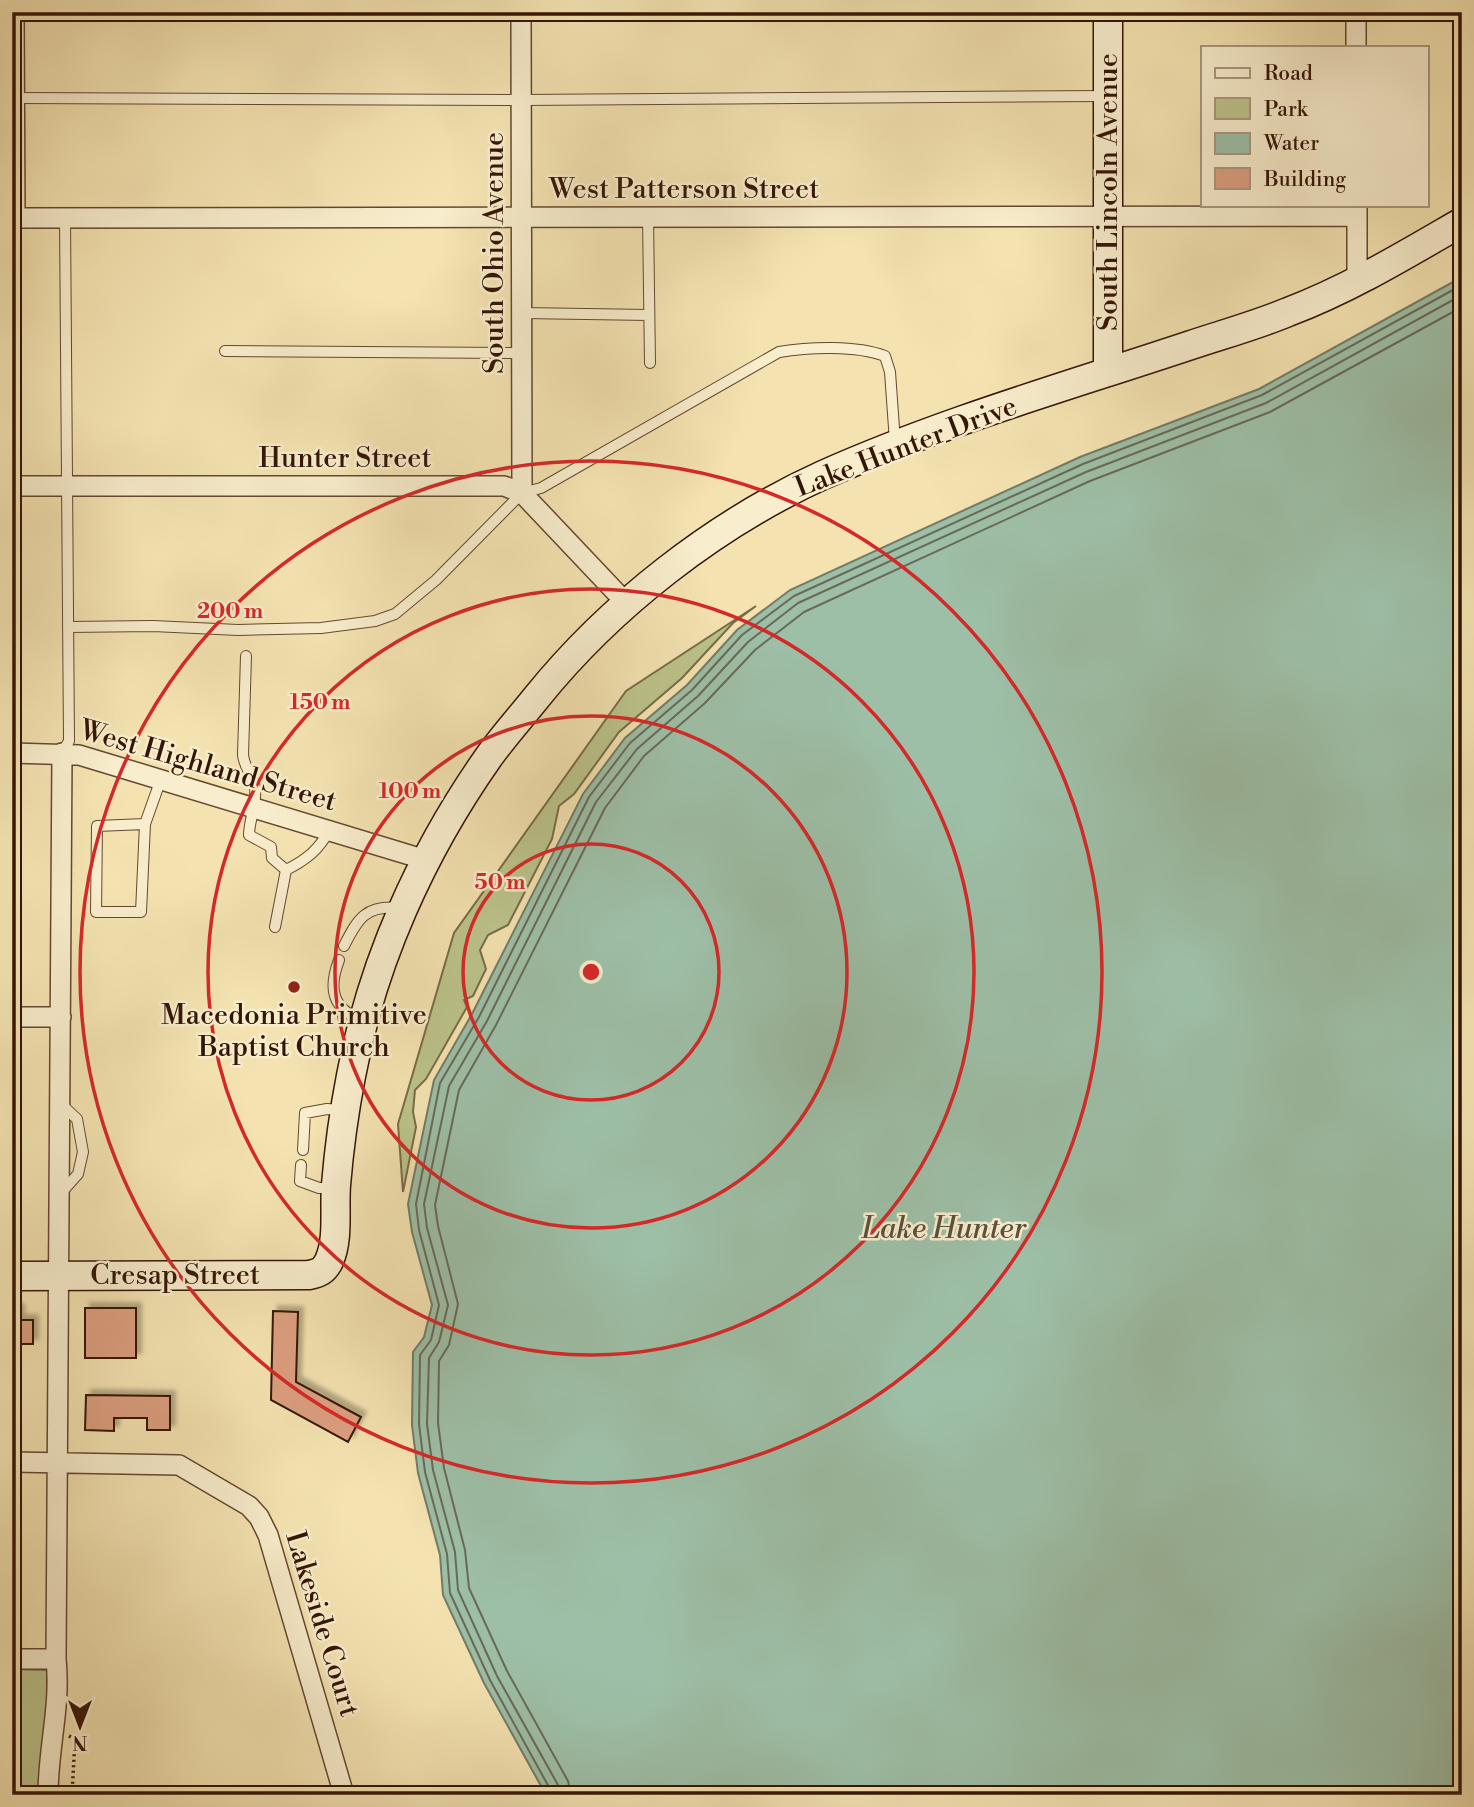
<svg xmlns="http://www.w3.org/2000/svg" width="1474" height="1807" font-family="'Libre Bodoni',serif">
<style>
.green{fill:#bcc38b;stroke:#786c48;stroke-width:2}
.water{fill:#9dbfa7;stroke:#737b67;stroke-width:2}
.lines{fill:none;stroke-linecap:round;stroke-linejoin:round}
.shore{stroke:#686a56;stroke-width:2}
.building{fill:#dc9f80;stroke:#341506;stroke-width:2;filter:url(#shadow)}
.lane-casing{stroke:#644831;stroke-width:12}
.street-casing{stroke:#644831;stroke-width:22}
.secondary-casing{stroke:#341506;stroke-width:31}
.path{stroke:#341506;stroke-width:3.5;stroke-dasharray:2 3.5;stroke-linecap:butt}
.lane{stroke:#f8edcc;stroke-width:10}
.street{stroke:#f8edcc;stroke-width:19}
.secondary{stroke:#f8edcc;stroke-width:28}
.ring{fill:none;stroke:#d62828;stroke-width:3.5}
.poi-dot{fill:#8f2418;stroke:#f8edcc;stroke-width:2.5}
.labels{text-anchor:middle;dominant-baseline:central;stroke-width:5;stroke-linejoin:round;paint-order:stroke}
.street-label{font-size:28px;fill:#341506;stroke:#f8edcc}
.poi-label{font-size:28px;fill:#341506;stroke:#f8edcc}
.water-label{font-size:30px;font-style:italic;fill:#59503e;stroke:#f8edcc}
.centre{fill:#d62828;stroke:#f8edcc;stroke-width:3.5}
.ring-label{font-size:21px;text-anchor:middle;font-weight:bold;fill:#d62828;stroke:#f8edcc;stroke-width:5;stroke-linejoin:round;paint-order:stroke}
</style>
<defs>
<filter id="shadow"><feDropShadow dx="5" dy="-5" stdDeviation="2" flood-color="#0004"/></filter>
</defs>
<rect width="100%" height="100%" fill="#f4e3b1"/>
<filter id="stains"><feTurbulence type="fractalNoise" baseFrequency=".00286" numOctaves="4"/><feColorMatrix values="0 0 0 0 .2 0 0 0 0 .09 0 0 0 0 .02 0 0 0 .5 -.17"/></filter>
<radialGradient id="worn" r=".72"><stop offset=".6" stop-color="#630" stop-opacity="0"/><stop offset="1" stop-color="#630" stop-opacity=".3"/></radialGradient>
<path class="green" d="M756,606L733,623L682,678L619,732L574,794L559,806L552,839L508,925L488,935L480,950L486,969L473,996L464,1000L467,1007L426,1079L415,1090L413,1112L416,1127L403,1192L398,1124L454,933L626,691Z
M12,1669L47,1670L48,1795H12Z"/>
<path class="water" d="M1462,277V1795H546L484,1683L443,1595L440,1555L418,1473L412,1425L413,1352L424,1337L432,1305L412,1232L408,1204L434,1080L472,1014L583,794L625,738L687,685L737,630L790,590L1080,457L1259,389Z"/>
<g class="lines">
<path class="shore" d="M551,1795L550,1789L490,1680L450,1593L447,1554L425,1472L419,1424L420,1355L431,1340L439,1305L419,1230L416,1204L440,1083L479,1017L589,797L630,743L692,690L742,635L794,596L1083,464L1262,395L1462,285
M560,1795L558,1785L497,1676L458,1590L455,1552L433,1470L427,1424L429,1358L439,1342L448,1305L427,1228L424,1204L449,1086L487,1021L596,802L637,749L698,696L748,642L798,603L1086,472L1266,403L1462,295
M571,1795L568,1781L507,1671L469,1588L465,1550L444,1468L438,1423L439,1361L449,1345L458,1304L438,1226L435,1205L459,1090L496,1025L605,808L644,756L705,703L755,650L804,612L1090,481L1270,412L1462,307"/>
</g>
<path class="building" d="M85,1308H136V1358H85Z
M12,1309H19V1320H33V1344H12Z
M273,1311L298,1312L296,1382L361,1417L348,1442L271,1400Z
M86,1395L170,1396V1430H147V1418H114V1431L85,1430Z"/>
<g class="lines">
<g class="lane-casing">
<path id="lane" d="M13,98L521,100L1107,96
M648,217L650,363
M523,313L649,315
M225,351L522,353
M68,627L153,626L238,630L321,628L375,621L395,614L436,580L522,493L541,488L779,352C809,347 856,345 885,356L890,372L895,442
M246,656L243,755C244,767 253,776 255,788C257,804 249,820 249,835L271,847L272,858L286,870
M62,753L69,741L65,218
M145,824L97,826L96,912H141L145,824L161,779
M286,870C306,860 319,850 330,829
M275,927L286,870
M344,946C358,918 366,905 399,908
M339,960C328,989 332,1008 362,1021
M60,1103L77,1119L83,1152L78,1174L62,1192
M303,1150L305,1113L327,1109L344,1110
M301,1165L300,1181L319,1188H332"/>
</g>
<g class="street-casing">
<path id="street" d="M14,12L15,218
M521,12L522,493
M1356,12V47
M1357,205V282
M12,218L1357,216
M12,486H504L522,493L628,605
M12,753L79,755L426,860
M12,1017H61
M12,1462L179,1465L249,1506L259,1517L268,1535L344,1795
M12,1659H56
M48,1795C48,1747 61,1707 56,1659L62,753"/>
</g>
<g class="secondary-casing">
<path id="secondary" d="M1108,12V372
M12,1276L309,1275C319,1273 324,1271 329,1261C339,1239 334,1209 336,1185C339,1149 344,1112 351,1076C372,962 422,852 488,758C503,737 520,718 536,698C610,606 715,524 823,475C942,422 1068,386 1191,345C1224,334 1257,325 1288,312C1349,289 1405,255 1462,222"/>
</g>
<path class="path" d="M69,1736L75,1739L72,1795"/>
<use href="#lane" class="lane"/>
<use href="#street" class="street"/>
<use href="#secondary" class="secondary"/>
</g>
<g class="ring">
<circle cx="591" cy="972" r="128"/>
<circle cx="591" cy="972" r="256"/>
<circle cx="591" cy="972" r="383"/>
<circle cx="591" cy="972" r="511"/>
</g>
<circle class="poi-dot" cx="294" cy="987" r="7"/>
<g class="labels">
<g class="street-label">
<text x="684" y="189">West Patterson Street</text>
<text transform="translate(1108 192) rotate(-90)">South Lincoln Avenue</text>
<text transform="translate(494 253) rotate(-90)">South Ohio Avenue</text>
<text transform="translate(906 447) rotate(-21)">Lake Hunter Drive</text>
<text x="345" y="458">Hunter Street</text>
<text transform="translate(208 766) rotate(16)">West Highland Street</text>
<text x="175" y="1275">Cresap Street</text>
<text transform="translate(322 1624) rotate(73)">Lakeside Court</text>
</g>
<g class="poi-label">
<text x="294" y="1015">Macedonia Primitive<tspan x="294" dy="32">Baptist Church</tspan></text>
</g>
<g class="water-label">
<text x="944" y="1229">Lake Hunter</text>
</g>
</g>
<circle cx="591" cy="972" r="10" class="centre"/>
<g class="ring-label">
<text x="230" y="618">200 m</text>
<text x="320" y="709">150 m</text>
<text x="410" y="798">100 m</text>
<text x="500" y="889">50 m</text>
</g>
<rect width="1474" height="1807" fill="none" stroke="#f4e3b1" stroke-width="42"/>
<rect x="14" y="14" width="1446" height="1779" fill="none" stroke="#341506" stroke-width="3.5"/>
<rect x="21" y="21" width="1432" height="1765" fill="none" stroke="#341506" stroke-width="2"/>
<rect x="1201" y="46" width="228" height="161" fill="#f8edcc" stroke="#aa977d" stroke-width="2"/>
<rect x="1215" y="68" width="35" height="10" fill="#f8edcc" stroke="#aa977d" stroke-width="2"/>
<text x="1264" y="80" font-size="21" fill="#341506">Road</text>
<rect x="1215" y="98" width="35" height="21" fill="#bcc38b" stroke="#aa977d" stroke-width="2"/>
<text x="1264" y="116" font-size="21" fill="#341506">Park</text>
<rect x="1215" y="133" width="35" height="21" fill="#9dbfa7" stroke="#aa977d" stroke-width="2"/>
<text x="1264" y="150" font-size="21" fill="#341506">Water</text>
<rect x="1215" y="168" width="35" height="21" fill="#dc9f80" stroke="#aa977d" stroke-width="2"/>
<text x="1264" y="186" font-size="21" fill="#341506">Building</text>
<g transform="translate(80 1726) rotate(180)" stroke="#f8edcc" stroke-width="5" paint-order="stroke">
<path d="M0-5L12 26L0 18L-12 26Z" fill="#341506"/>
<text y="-10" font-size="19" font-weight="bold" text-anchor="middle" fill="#341506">N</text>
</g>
<rect width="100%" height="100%" filter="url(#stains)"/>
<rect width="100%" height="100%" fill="url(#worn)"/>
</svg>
